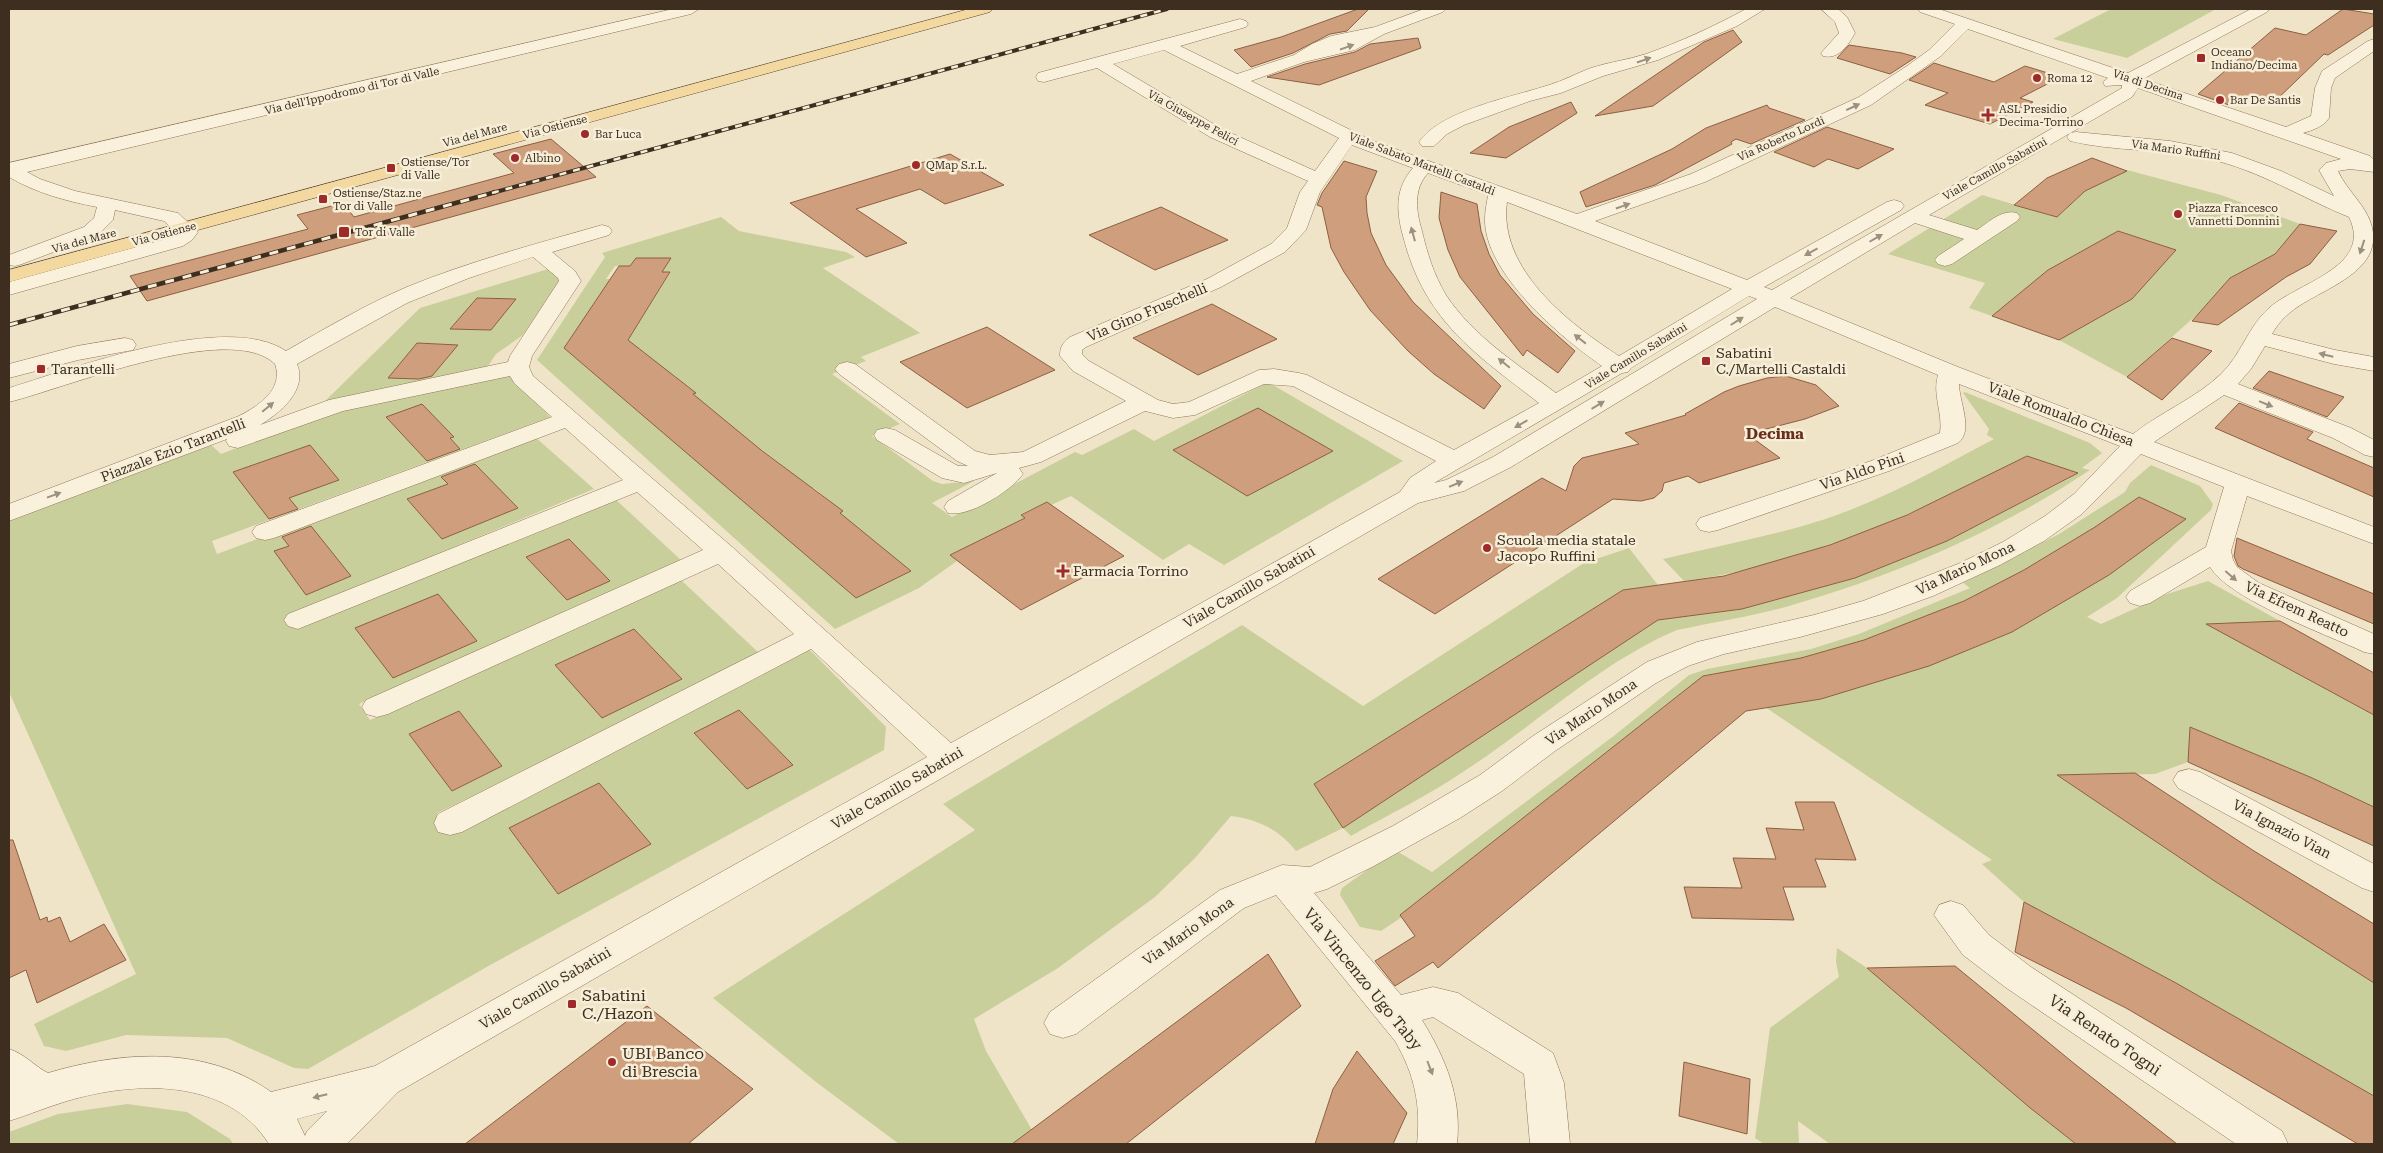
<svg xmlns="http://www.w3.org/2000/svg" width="2383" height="1153" font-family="'Roboto Serif',serif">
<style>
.green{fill:#c9cf9b;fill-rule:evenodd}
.building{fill:#cf9f7d;stroke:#8d5f41}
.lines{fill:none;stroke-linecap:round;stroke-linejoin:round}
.minor-casing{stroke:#8d765c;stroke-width:1}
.major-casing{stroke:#5b4430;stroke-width:1}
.minor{fill:#faf1dc;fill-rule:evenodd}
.major{fill:#f3d9a0;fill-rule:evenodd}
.rail-far1-casing{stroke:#3d2e20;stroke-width:4}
.rail-casing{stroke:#3d2e20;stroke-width:4.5}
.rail-far1{stroke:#f7eed8;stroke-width:2.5;stroke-dasharray:7;stroke-linecap:butt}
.rail{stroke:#f7eed8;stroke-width:3;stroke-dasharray:9;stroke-linecap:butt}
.oneway{fill:#9c907e}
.poi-dot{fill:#9e2a2b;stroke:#f7eed8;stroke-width:2}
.labels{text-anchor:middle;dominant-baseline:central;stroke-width:5;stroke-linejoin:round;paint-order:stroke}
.far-poi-label{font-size:11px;fill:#3d2e20;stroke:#f7eed8;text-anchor:start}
.far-street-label{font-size:11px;fill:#3d2e20;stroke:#f7eed8}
.street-label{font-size:14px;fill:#3d2e20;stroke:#f7eed8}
.poi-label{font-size:14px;fill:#3d2e20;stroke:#f7eed8;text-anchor:start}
.neighbourhood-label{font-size:15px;font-weight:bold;fill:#6b2e1e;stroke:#f7eed8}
.near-street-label{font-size:16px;fill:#3d2e20;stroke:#f7eed8}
.near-poi-label{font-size:16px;fill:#3d2e20;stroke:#f7eed8;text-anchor:start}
</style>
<rect width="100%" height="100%" fill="#f0e4c8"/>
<path class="green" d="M2111,9H2216L2127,58L2053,39Z
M2127,170L2221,195L2300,224L2275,254L2230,278L2200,312L2127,377L2059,340L2132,299L2175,250L2118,231L2048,270L1992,316L1969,308L1985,283L1888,254L1982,195L2057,217L2085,191Z
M721,217L739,231L846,252L855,257L823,268L920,333L861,357L866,361L832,374L900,424L872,436L933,481L942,484L974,481L932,503L952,517L1075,452L1082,455L1134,429L1154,441L1268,382L1403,461L1224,565L1189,544L1163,560L1071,496L1051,505L1047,502L1021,514L1025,518L950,555L957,561L919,588L835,629L537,360L605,257L602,253ZM636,258H671L662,272L670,273L623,348L624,359L644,352L652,359L664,377L672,374L695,393L688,396C715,412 735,429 756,452L762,450L787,469L805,492L814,488L842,511L834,515L570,353L593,304L612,279H606L615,266H630Z
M548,269L559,277L558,284L523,335L496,354L486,369L321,405L420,308Z
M508,374L550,417L212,541L217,554L534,436L594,489L288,616L613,497L682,561L359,704L370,720L681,580L759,653L557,756L437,813L441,823L809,649L886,727L884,750L492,964L308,1069L294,1068L227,1038L126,1035L66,1051L44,1046L34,1024L136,974L9,692V520L210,444L221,454L338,409Z
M1965,392L2090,443L2102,453L2082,468L2090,470C1997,532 1896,575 1789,606C1753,616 1714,622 1677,630C1601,662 1535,725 1466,770C1430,795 1389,814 1351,836L1343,828L1296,851C1280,830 1257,819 1231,816L1195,858L1155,897L1058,968L974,1019L986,1051L1032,1130L1012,1144H899L816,1082L713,998L975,830L943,804L1242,625L1363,706L1584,563L1629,548L1658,585L1623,590L1315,783L1344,827L1658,620L1742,609L1855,578L1947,541L2070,478L2075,473L2027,456C1919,512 1806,565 1684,581L1663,559C1721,545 1780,535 1837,515C1892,495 1943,466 1994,439L1987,435L1989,429L1963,393Z
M2151,465L2200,486L2213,504L2211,510L2117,598L2087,617L2101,624L2167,594L2208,581L2280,621L2207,624L2374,715V807L2310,777L2190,728L2188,762L2155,774L2058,776L2213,880L2374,983V1096L2176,983L2024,902L1982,864L1992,860L1765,707L1821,699L1929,666L2012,632L2109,575L2186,519L2139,497L2095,527L2024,570L1964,601L1864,640L1801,658L1703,676L1401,914L1405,915L1381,931L1360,927L1340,895L1342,888L1395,850L1432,872L1615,735L1689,675L1707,669L1811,649L1859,634L1970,588L1963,583L2059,534L2125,492L2130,483Z
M1837,948L1867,968L2029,1107L2076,1144H1830L1798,1121L1799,1144H1764L1755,1138L1770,1028L1839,977L1836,962Z
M127,1104L187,1112L230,1139L233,1144H9V1132L58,1114Z"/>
<path class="building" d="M1358,9H1369L1347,31L1330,34L1293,53L1251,67L1234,50L1281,37Z
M2343,9L2374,14V25L2328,55L2324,54L2271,105L2248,98L2229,105L2198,94L2275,28L2306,35Z
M1733,30L1742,42L1653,106L1595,116L1704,42Z
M1418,38L1421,48L1319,85L1267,77L1305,64L1355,52L1370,44Z
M1849,45L1902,53L1916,57L1890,74L1837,58Z
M1934,63L1994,82L2025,66L2061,77L2020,98L2033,102L1990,124L1925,105L1948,93L1909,80Z
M1571,102L1577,113L1506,158L1470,153L1509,127Z
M1767,105L1769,108L1805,120L1751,144L1736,139L1731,142L1732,144L1655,185L1586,207L1580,192L1672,149L1706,128Z
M1827,127L1894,149L1858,169L1828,159L1814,167L1774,152Z
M551,139L596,177L147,301L130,276L308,229L297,215L343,203L354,217L514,173L493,154Z
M950,154L1004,185L945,204L920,189L856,209L907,243L866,257L790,203Z
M2092,158L2127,171L2085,191L2057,217L2014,205L2047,178Z
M1344,161L1377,171L1366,197L1367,213L1371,233L1386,265L1413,302L1501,386L1484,409L1434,374L1408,351L1370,310L1344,272L1331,248L1322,207L1317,205L1322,193Z
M1441,192L1477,204L1481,231L1489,254L1500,275L1533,314L1575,351L1558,373L1527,350L1523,356L1460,277L1448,250L1439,218Z
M1161,207L1228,240L1155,270L1089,235Z
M2300,224L2337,231L2310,264L2286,277L2218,325L2192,321L2230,278L2275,254Z
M2118,231L2176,250L2132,299L2059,340L1992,316L2048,270Z
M636,258H671L662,272H670L628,340L696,393L693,394L761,450L843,511L840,513L911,571L856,598L564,348L619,266H630Z
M477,298L516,299L491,330L450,329Z
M1212,304L1277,339L1198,375L1133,338Z
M987,327L1055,370L967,408L900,362Z
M2172,338L2212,351L2162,400L2127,377Z
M417,343L458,345L432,376L419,379L388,378Z
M2269,371L2344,397L2327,417L2253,388Z
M1786,376L1816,385L1839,406L1805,419L1747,434L1780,458L1699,483L1688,476L1664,483L1662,491L1654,498L1641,501L1613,499L1435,614L1378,579L1542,478L1566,491L1574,466L1582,458L1639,444L1625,433L1686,415L1685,414L1724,392L1739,386L1767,378Z
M2239,403L2313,432L2307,439L2374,468V497L2215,428Z
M422,404L454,437L450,438L460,449L427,461L386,417Z
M1258,408L1333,451L1247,496L1173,450Z
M310,445L339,480L289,498L298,509L269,519L233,472Z
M2027,456L2078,473L1947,541L1855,578L1742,609L1658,620L1343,828L1314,784L1623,590L1724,576L1830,545L1907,515Z
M475,464L518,508L442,539L407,499L448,484L441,477Z
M2139,497L2186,519L2109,575L2012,632L1929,666L1821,699L1746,711L1438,968L1433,962L1395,986L1375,961L1415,936L1400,915L1703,676L1801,658L1864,640L1964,601L2024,570L2095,527Z
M1047,502L1124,556L1021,610L950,555L1025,518L1021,515Z
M311,526L351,576L306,595L274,551L289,546L282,537Z
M2237,538L2374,594V624L2243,569L2238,566L2234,556Z
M569,539L610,581L567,600L526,557Z
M438,594L477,641L393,678L355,628Z
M2280,621L2374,673V715L2206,624Z
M634,629L682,679L602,718L555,665Z
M739,710L793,765L747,789L694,733Z
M459,711L502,766L452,791L409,734Z
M2190,727L2310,777L2374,807V846L2188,762Z
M2135,773L2254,851L2374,924V983L2213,880L2057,775Z
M599,783L651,844L558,894L509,828Z
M1795,802H1834L1856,860L1815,859L1826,887H1783L1794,920L1692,918L1684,887L1742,888L1733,858L1776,859L1766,828L1804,830Z
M9,840H13L40,920L47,917L48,922L60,917L70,942L104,924L126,960L37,1003L26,970L9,978Z
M2024,902L2176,983L2374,1096V1144H2358L2126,1008L2015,952Z
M1268,954L1301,1006L1126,1144H1012Z
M1955,966L2076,1065L2177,1144H2076L2029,1107L1867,968Z
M647,1006L753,1089L688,1144H465Z
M1357,1051L1407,1113L1393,1144H1315L1333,1089Z
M1684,1062L1750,1079L1747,1134L1679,1116Z"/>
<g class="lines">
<g class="minor-casing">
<path id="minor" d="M673,9H699L691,14L27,172L40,179L75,191L178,213L198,232L192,240L183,246L9,295V282L169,238L177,233L164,221L115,210L113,220L98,235L22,264L15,266L9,265V255L84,227L94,218L97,207C66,201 36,193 9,177V163Z
M1424,9H1446L1443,12L1384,34L1355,50L1304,62L1251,81L1373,141L1577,214L1691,174L1859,97L1907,66L1929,50L1955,24L1920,12L1918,9H1939L2128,73L2251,9H2269L2267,12L2143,79L2286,127L2311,116L2315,88L2322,71L2368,41L2374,39V51L2335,78L2331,88L2329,118C2323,127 2313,130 2303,133L2370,156L2374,160V172L2350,169L2338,171C2347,191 2367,206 2372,227C2383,274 2319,289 2292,311C2283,318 2277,325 2272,334L2335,350L2374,357V371L2334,364L2265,346L2251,369L2238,384L2351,428L2374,440V457L2365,455L2333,438L2224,395L2154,442L2374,527V544L2247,496L2231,551L2233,560L2237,567L2259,583L2374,634V654L2364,652C2326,634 2230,600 2210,567L2150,603L2140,606L2130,603L2126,597L2130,591L2206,547L2224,487L2141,454L2082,514L2044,541L2000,565L1933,596L1883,614L1800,637L1724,654L1688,666L1656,683L1555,751L1502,791L1460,818L1372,867L1327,889L1314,893L1401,995L1433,987L1458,993L1553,1053L1564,1083L1570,1144H1530L1524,1074L1433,1017L1422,1020C1446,1059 1462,1098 1457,1144H1417C1421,1106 1415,1075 1395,1041L1276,895L1244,908L1076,1034L1063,1038L1050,1034L1044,1023L1050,1012L1220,890L1282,865L1310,867L1393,826L1480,775L1533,736L1647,662L1697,642L1814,615L1863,601L1958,564L2003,542L2045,516L2074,494L2120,446L1959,384C1959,401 1974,431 1958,443L1889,471L1718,530L1709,532L1700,530L1696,524L1700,518L1871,461L1940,433C1943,413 1932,394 1938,375L1775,307L1511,467L1464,491L1418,503L398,1092L347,1144H269C227,1077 134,1081 67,1101C47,1107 28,1115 9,1121V1049C25,1054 34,1066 48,1073C122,1051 205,1045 271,1092L375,1066L927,757L811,649L462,832L450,835L438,832L434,823L438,814L794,634L718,564L388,714L377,717L366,714L362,707L366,700L703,550L637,492L298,629L288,626L284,620L288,614L623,480L565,428L274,538L265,540L256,538L252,532L256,526L552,417L515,384L510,376L343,411L238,448L229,446L226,441L227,439L9,521V504L239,416C258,406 284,390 275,364C230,320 63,389 9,402V388C74,368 226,311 286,351C326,328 365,305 407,287C468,262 532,245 595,227L602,225L609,227L612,231L609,235L552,252L575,271L581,281L532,356L529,367L533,376L731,546L951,743L1400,492L1410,478L1436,461L1293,386L1264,384L1195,415L1173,418L1145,411L1041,462L1019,468L1023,474C1011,491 968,518 948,513L944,507L948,501L997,473L964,483L942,478L877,440L874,435L877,430L886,428L895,430L958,466H968L957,461L839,374L835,369L839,364L847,362L855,364L975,451L990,455L1023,452L1126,401L1073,371L1060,356C1060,346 1063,343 1070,337L1207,279L1271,244L1287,228L1300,192L1308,181L1210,137L1097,68L1044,82L1038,81L1036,77L1038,73L1240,19L1246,21L1248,24L1246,27L1180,46L1237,74L1294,55L1312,44L1331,36L1375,27ZM1968,29L2108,78L2103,82L2105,86L2122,85V88L1772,290L1764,287L1901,210L1904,206L1901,202L1894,200L1887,202L1747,280L1595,221L1705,182L1871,105L1941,56ZM1164,50L1339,138L1315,171L1222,129L1113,64ZM2138,88L2341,159L2326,163L2319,170L2334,196L2281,171L2232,153L2170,141L2076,132L2070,133L2067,137L2070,141C2115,152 2163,148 2209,159C2259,170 2302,198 2349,217C2374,268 2295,283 2268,309C2248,327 2241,355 2221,374C2196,398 2161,412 2133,434L1958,367L1790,298L1915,223L1964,239L1938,256L1935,260L1938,264L1945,266L1952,264L2017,221L2020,217L2017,213C2002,209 1989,222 1977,230L1929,215L2132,97ZM1352,145L1413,168C1395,188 1396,211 1403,236C1424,320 1474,353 1539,403L1454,450L1307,375L1299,373L1274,369L1259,370L1189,402L1173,404L1158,400L1089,361L1082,354V350L1086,347L1221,287L1285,252L1306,230L1320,192ZM1428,173L1488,195C1487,203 1485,210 1485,218C1483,272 1561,338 1602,366L1556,393C1517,364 1473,336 1446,295C1434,275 1427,253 1422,231C1416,211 1413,189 1428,173ZM1507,202L1732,289L1619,356C1568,323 1498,269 1507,202ZM533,257L558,278L559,281L510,356L508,362L329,400L260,425C280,413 308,390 297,364L407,303L469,278ZM1749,296L1757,299L1493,457L1446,480L1434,483L1622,373L1628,372L1631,368ZM327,1111L307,1131L305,1136L297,1119Z
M1746,9H1765L1737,26L1658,60L1603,76L1561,93L1530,101L1464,125L1447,134L1434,146H1422L1419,142C1441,110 1513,97 1549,85C1563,81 1577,73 1591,68C1609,62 1628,60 1646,54C1680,42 1715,26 1746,9Z
M1821,9H1838L1847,17L1855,33C1848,45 1839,60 1823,56L1821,53L1839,33L1835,22Z
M125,338L133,340L136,345L133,350L78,360L9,378V364L77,346Z
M2189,769L2200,772L2374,864V892L2362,888L2178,788L2173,780L2178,772Z
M1951,901L1963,905L1989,935L2031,967L2282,1131L2288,1144H2236L2005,987L1963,955L1934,915L1939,905Z"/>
</g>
<g class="major-casing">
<path id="major" d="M969,9H993L990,12L9,282V270Z"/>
</g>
<use href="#minor" class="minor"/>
<use href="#major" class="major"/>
<g class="rail-far1-casing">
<path id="rail-far1" d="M492,193L1167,9"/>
</g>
<g class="rail-casing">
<path id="rail" d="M9,325L496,192"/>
</g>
<use href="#rail-far1" class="rail-far1"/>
<use href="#rail" class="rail"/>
</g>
<defs><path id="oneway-solid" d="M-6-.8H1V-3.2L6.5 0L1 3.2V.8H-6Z" transform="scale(1.25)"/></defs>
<g class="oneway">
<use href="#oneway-solid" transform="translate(1347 47) rotate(-20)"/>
<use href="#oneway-solid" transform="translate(1644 60) rotate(-19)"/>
<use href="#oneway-solid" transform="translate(1853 107) rotate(-25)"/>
<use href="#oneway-solid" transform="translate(1623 206) rotate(-19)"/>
<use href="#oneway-solid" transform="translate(1413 234) rotate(-105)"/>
<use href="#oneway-solid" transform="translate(1876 238) rotate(-30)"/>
<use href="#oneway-solid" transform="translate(2362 247) rotate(108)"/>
<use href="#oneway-solid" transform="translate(1811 252) rotate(151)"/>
<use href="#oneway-solid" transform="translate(1737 321) rotate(-32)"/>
<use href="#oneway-solid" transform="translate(1580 339) rotate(-142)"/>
<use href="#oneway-solid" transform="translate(2326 355) rotate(-166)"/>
<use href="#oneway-solid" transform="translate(1504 363) rotate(-141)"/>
<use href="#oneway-solid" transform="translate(2266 404) rotate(22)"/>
<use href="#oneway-solid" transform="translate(1598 405) rotate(-31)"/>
<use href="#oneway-solid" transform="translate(268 407) rotate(-40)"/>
<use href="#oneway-solid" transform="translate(1521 424) rotate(150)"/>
<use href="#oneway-solid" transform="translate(1456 484) rotate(-22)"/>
<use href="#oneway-solid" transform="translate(54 495) rotate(-20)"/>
<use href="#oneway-solid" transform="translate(2231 576) rotate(41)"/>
<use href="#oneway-solid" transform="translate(1430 1068) rotate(69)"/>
<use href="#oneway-solid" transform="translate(320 1096) rotate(166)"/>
</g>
<g class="poi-dot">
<rect x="2196" y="53" width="10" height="10" rx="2.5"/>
<circle cx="2037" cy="78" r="5"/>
<circle cx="2220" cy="100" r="5"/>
<path d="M1985.5 107.5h5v5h5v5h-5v5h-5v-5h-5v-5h5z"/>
<circle cx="585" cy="134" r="5"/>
<circle cx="515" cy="158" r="5"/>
<circle cx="916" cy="165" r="5"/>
<rect x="386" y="163" width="10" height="10" rx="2.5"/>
<rect x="318" y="194" width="10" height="10" rx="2.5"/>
<circle cx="2178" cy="214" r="5"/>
<rect x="338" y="226" width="12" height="12" rx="2.5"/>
<rect x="1701" y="356" width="10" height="10" rx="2.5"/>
<rect x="36" y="364" width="10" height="10" rx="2.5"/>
<circle cx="1487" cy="548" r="5"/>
<path d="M1060.5 563.5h5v5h5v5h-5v5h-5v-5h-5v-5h5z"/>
<rect x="567" y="999" width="10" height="10" rx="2.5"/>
<circle cx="612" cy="1062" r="5"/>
</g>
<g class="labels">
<g class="far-poi-label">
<text x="2211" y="52">Oceano<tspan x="2211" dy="13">Indiano/Decima</tspan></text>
<text x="2047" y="78">Roma 12</text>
<text x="2230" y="100">Bar De Santis</text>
<text x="1999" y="109">ASL Presidio<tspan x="1999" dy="13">Decima-Torrino</tspan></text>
<text x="595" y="134">Bar Luca</text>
<text x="525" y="158">Albino</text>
<text x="401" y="162">Ostiense/Tor<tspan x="401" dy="13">di Valle</tspan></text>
<text x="926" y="165">QMap S.r.L.</text>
<text x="333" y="193">Ostiense/Staz.ne<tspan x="333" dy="13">Tor di Valle</tspan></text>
<text x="2188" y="208">Piazza Francesco<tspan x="2188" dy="13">Vannetti Donnini</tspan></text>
<text x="355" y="232">Tor di Valle</text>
</g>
<g class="far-street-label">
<text transform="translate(2148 85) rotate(19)">Via di Decima</text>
<text transform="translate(352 91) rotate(-13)">Via dell'Ippodromo di Tor di Valle</text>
<text transform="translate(1193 118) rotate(29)">Via Giuseppe Felici</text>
<text transform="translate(555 127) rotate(-15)">Via Ostiense</text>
<text transform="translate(475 135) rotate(-15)">Via del Mare</text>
<text transform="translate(1781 139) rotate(-24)">Via Roberto Lordi</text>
<text transform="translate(2176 150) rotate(8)">Via Mario Ruffini</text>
<text transform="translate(1422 164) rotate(21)">Viale Sabato Martelli Castaldi</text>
<text transform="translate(1995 169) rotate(-29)">Viale Camillo Sabatini</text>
<text transform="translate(164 234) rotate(-15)">Via Ostiense</text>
<text transform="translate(84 241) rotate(-15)">Via del Mare</text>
<text transform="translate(1636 356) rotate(-31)">Viale Camillo Sabatini</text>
</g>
<g class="street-label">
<text transform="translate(1147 312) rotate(-23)">Via Gino Fruschelli</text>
<text transform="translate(2061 414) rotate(21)">Viale Romualdo Chiesa</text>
<text transform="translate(173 450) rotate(-21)">Piazzale Ezio Tarantelli</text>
<text transform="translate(1862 471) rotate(-19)">Via Aldo Pini</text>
<text transform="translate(1965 568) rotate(-25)">Via Mario Mona</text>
<text transform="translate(1249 587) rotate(-30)">Viale Camillo Sabatini</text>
<text transform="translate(2297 609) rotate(25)">Via Efrem Reatto</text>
<text transform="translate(1591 712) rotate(-34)">Via Mario Mona</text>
<text transform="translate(897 788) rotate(-30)">Viale Camillo Sabatini</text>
<text transform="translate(2282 829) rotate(28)">Via Ignazio Vian</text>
<text transform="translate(1188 931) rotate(-35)">Via Mario Mona</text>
<text transform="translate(545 988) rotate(-30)">Viale Camillo Sabatini</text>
</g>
<g class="poi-label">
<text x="1716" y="353">Sabatini<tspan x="1716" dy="16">C./Martelli Castaldi</tspan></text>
<text x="51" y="369">Tarantelli</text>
<text x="1497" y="540">Scuola media statale<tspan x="1497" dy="16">Jacopo Ruffini</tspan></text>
<text x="1073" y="571">Farmacia Torrino</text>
</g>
<g class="neighbourhood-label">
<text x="1775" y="434">Decima</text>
</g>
<g class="near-street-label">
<text transform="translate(1363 979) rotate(51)">Via Vincenzo Ugo Taby</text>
<text transform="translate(2105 1035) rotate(34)">Via Renato Togni</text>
</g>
<g class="near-poi-label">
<text x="582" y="995">Sabatini<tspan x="582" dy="18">C./Hazon</tspan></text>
<text x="622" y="1053">UBI Banco<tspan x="622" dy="18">di Brescia</tspan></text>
</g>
</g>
<rect width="2383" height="1153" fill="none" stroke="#3d2e20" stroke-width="20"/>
</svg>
